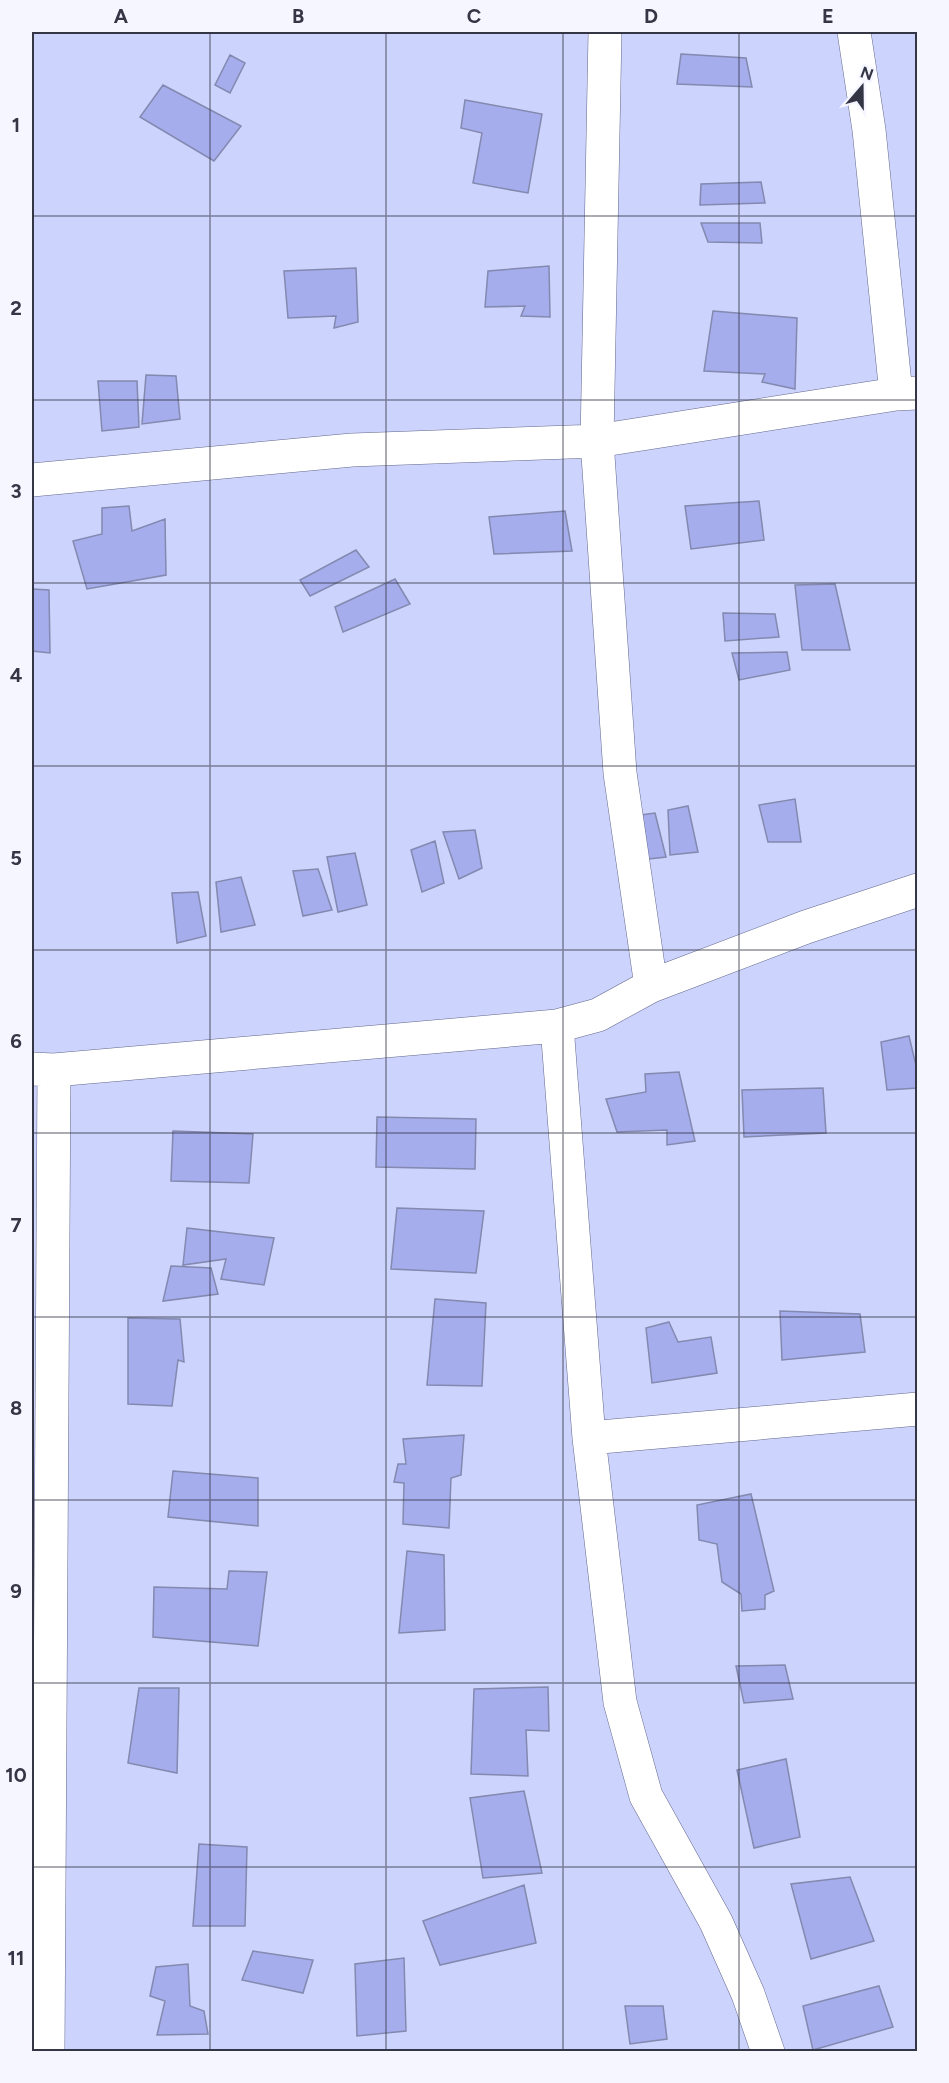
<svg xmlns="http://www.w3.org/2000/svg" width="949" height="2083" font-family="Figtree,sans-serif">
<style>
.building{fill:#a5adec;stroke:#8389af;stroke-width:1.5}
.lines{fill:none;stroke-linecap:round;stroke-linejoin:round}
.street-casing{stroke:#63688c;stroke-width:34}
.street{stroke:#fff;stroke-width:33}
.grid{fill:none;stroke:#343646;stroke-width:1.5;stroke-opacity:0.55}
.neatline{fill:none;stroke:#343646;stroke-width:2}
.grid-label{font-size:20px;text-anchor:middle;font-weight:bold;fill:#343646}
</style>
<rect width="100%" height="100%" fill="#ccd3fc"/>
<path class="building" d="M681,54L746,58L752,87L677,84Z
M230,55L245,63L230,93L215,85Z
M163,85L241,126L214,161L140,117Z
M465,100L542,114L528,193L473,183L482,133L461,128Z
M761,182L765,203L700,205L701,184Z
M701,223H760L762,243L708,242Z
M549,266L550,317L521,316L525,306L485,307L488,271Z
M356,268L358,322L334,328L336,316L288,318L284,271Z
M713,311L797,318L795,389L762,382L765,374L704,371Z
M146,375L176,376L180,419L142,424Z
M98,381H137L139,427L102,431Z
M759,501L764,540L691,549L685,506Z
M129,506L132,531L165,519L166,575L87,589L73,541L102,534V508Z
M565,511L572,551L494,554L489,517Z
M356,550L369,567L310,596L300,580Z
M395,579L410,604L343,632L335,607Z
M835,584L850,650H802L795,585Z
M32,589L49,590L50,653L32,651Z
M723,613L775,614L779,637L725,641Z
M787,652L790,670L739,680L732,653Z
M795,799L801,842H768L759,805Z
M688,806L698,852L670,855L668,810Z
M655,813L666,857L640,860L633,816Z
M475,830L482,868L459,879L443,832Z
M435,841L444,883L422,892L411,850Z
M355,853L367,905L338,912L327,857Z
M318,869L332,910L303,916L293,871Z
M241,877L255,925L221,932L216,882Z
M198,892L206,936L177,943L172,893Z
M909,1036L918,1074V1088L887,1090L881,1042Z
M679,1072L695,1141L667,1145V1130L617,1132L606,1099L646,1092L645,1074Z
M823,1088L826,1133L744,1137L742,1090Z
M377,1117L476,1119L475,1169L376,1167Z
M173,1131L253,1134L249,1183L171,1181Z
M397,1208L484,1211L476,1273L391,1269Z
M187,1228L274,1238L264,1285L221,1279L226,1259L183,1265Z
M171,1266L211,1268L218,1294L163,1301Z
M435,1299L486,1303L482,1386L427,1385Z
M780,1311L860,1314L865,1352L782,1360Z
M128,1318L180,1319L184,1362L178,1360L172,1406L128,1404Z
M669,1322L678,1342L711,1337L717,1373L652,1383L646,1328Z
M464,1435L461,1475L451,1478L449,1528L403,1524L404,1483L394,1482L398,1464H406L403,1439Z
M173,1471L258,1478V1526L168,1517Z
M751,1494L774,1591L765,1595V1609L742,1611L741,1594L722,1582L717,1544L699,1540L697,1505Z
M407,1551L444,1555L445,1630L399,1633Z
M229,1571L267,1572L258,1646L153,1637L154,1587L227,1589Z
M785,1665L793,1699L744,1703L736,1666Z
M548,1687L549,1731L526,1730L528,1776L471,1774L474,1689Z
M139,1688H179L177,1773L128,1763Z
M786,1759L800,1837L754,1848L737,1770Z
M524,1791L542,1873L483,1878L470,1798Z
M199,1844L247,1847L245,1926H193Z
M850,1877L874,1941L811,1959L791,1884Z
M524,1885L536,1943L440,1965L423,1921Z
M253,1951L313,1960L303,1993L242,1980Z
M404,1958L406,2031L357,2036L355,1964Z
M188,1964L190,2006L204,2011L208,2034L157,2035L165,2001L150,1996L156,1967Z
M879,1986L893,2027L813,2050L803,2006Z
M625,2006H663L667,2039L630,2044Z"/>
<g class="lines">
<g class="street-casing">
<path id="street" d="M605,32L597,441L620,773L651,986
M854,32L869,130L896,394
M32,480L352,450L597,441L896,394L918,393
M557,1026L589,1438L620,1702L646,1796L716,1922L748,1994L768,2052
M32,1069L54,1070L557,1026L598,1015L651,986L806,927L918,890
M589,1438L918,1409
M48,2052L54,1070"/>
</g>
<use href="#street" class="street"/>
</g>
<path class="grid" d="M210,32V2052M386,32V2052M563,32V2052M739,32V2052M32,216H918M32,400H918M32,583H918M32,766H918M32,950H918M32,1133H918M32,1317H918M32,1500H918M32,1683H918M32,1867H918"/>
<rect width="949" height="2083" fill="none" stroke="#f5f6ff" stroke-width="66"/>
<g transform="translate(862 87) rotate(20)" stroke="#f5f6ff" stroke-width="4.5" paint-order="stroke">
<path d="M0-4.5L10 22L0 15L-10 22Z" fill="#343646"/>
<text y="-9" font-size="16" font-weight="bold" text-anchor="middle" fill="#343646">N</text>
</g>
<rect x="33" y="33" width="883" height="2017" class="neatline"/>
<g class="grid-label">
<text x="121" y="23">A</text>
<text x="298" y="23">B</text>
<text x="474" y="23">C</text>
<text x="651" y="23">D</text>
<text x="828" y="23">E</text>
<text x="16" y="132">1</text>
<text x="16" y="315">2</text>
<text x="16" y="498">3</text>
<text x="16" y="682">4</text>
<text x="16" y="865">5</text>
<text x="16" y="1048">6</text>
<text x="16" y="1232">7</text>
<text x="16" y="1415">8</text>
<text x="16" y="1598">9</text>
<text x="16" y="1782">10</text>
<text x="16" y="1965">11</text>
</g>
</svg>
